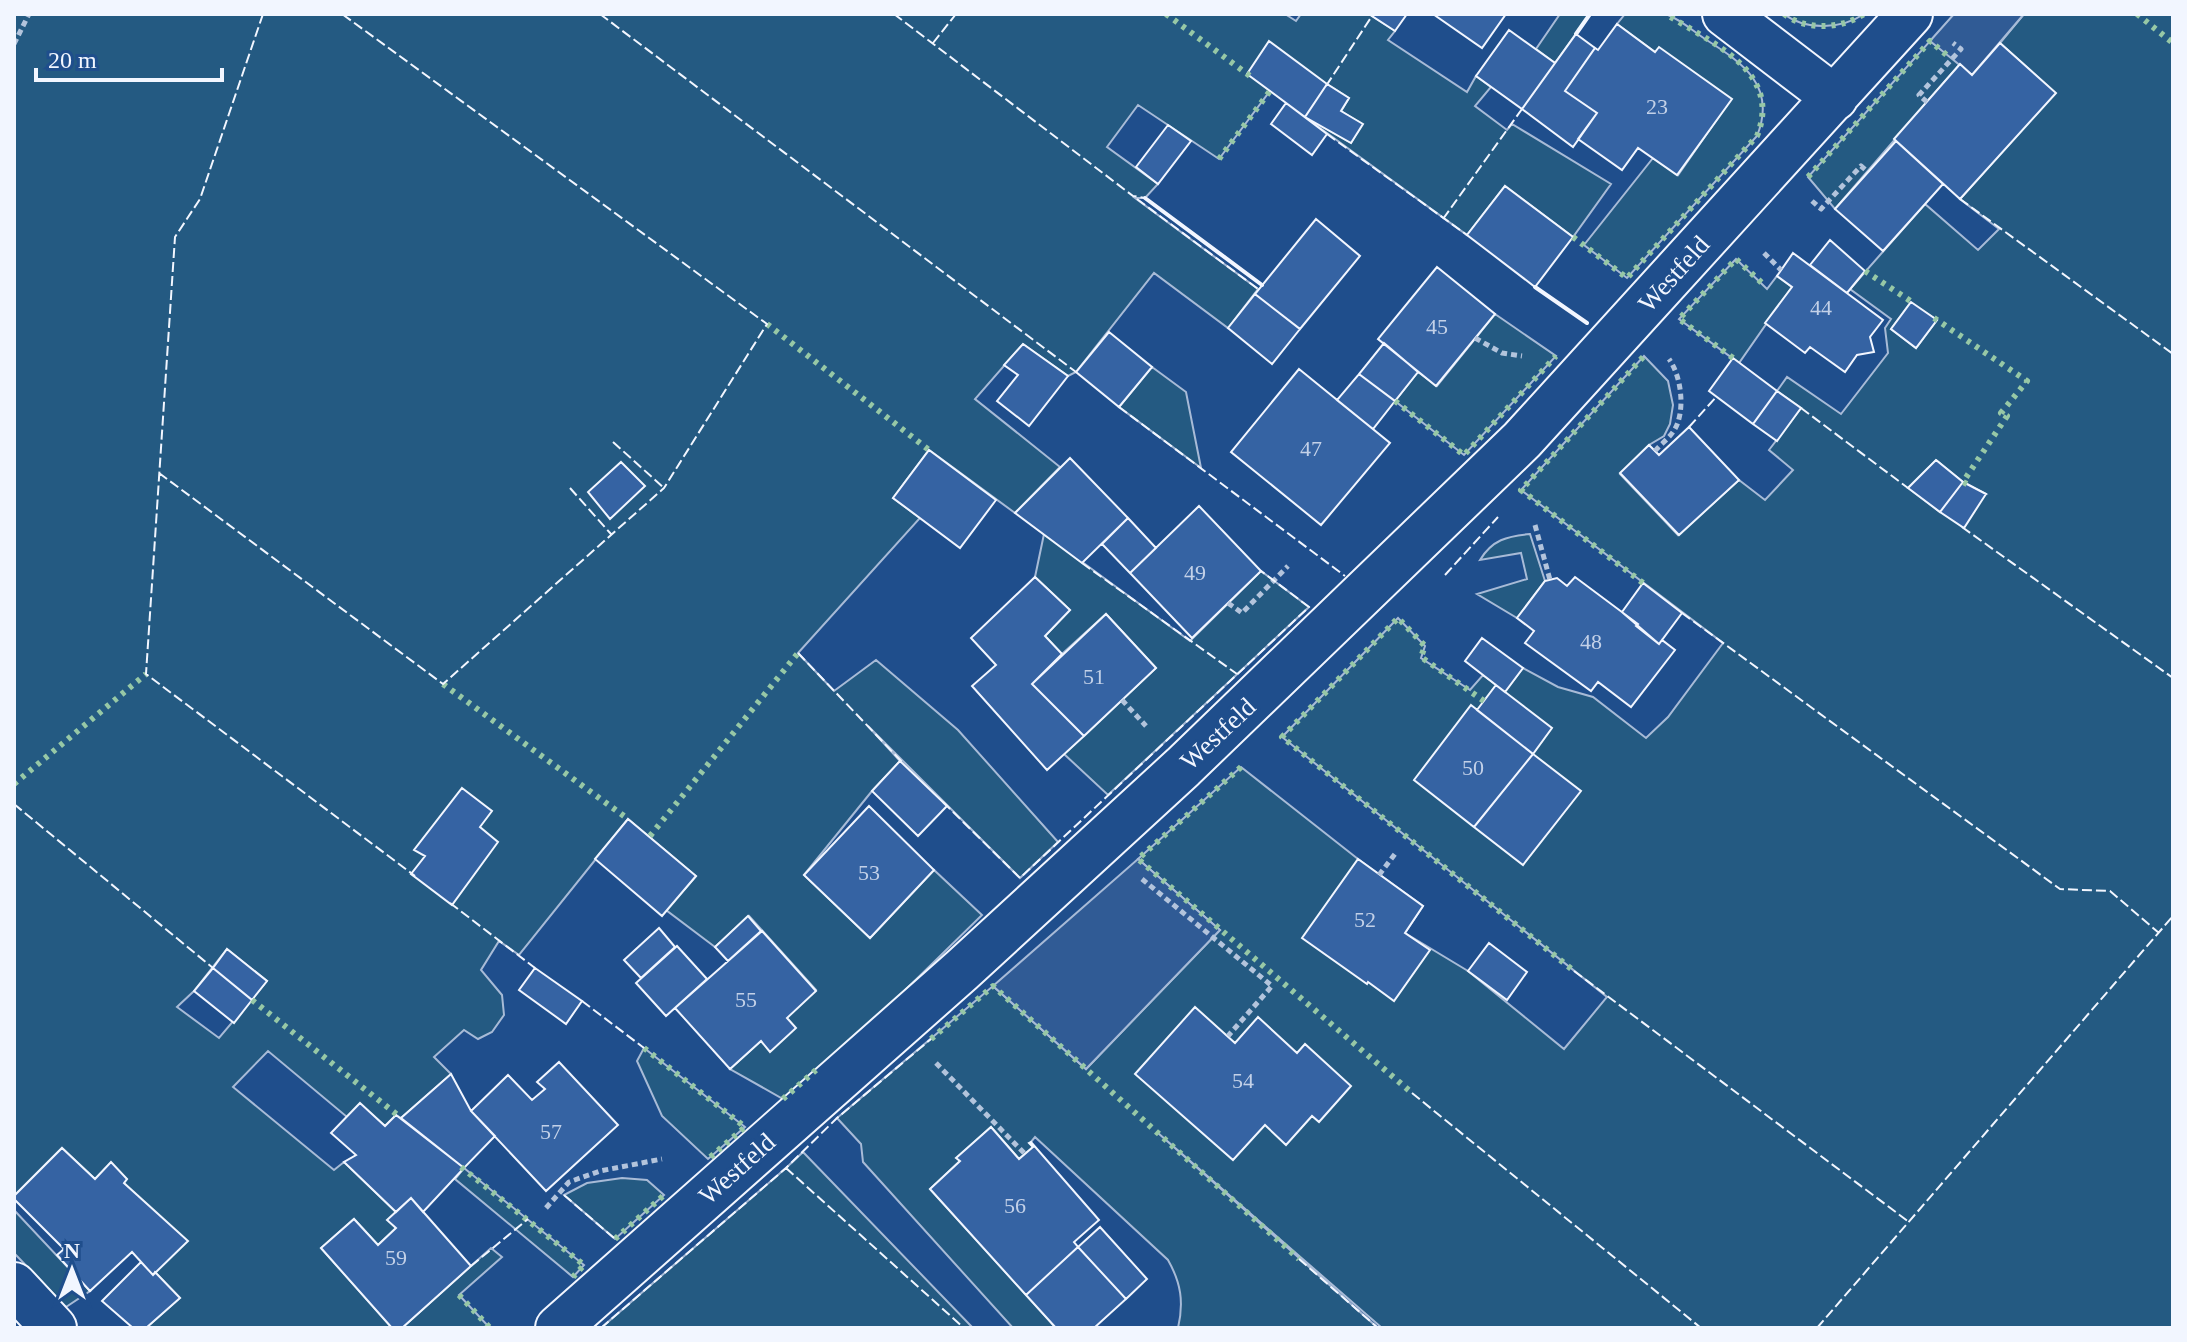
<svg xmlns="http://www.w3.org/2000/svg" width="2187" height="1342" font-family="'Times New Roman',serif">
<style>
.green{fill:#245a82;stroke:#a8bbd7;stroke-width:2;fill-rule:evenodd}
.parking{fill:#305b95;stroke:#a8bbd7;stroke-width:2}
.building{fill:#3563a3;stroke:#f2f6ff;stroke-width:2}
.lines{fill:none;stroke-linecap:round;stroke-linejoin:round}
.minor-casing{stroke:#f2f6ff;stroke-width:48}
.path{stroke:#b3c4dc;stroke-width:5;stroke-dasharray:6 4;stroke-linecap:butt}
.minor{stroke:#1f4e8c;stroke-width:44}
.hedge{stroke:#97c8a6;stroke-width:6;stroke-dasharray:4 6;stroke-linecap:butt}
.fence{stroke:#f2f6ff;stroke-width:2;stroke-dasharray:10 4;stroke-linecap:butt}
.wall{stroke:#f2f6ff;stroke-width:4}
.labels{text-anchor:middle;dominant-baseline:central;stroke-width:6;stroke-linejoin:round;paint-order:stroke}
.number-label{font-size:22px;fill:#c3d1e8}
.street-label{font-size:26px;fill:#f2f6ff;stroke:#1f4e8c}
</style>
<rect width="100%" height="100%" fill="#1f4e8c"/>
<path class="green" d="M14,14H1285L1296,21L1301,14H1369L1395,31L1388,40L1467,92L1476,76L1491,87L1475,106L1507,130L1512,124L1611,184L1573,237L1505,186L1467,235L1305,117L1351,143L1362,124L1341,111L1349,98L1327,84L1270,91L1219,159L1138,105L1107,147L1158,184L1145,198H1135L1258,289L1228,328L1154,273L1076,372L1068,376L1023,344L975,399L1060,467L1015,513L929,450L893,498L920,518L798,653L834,691L876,660L958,730L1058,842L1020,878L868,726L900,761L872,791L804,875L870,938L934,870L982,915L891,1004L783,1099L730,1069L816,990L749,916L715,947L666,910L696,876L628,819L519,955L499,941L481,970L502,995L504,1015L492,1032L478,1039L464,1030L434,1057L451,1074L401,1118L396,1115L385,1126L360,1104L347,1117L268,1051L233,1087L334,1170L344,1162L396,1212L388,1220L396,1228L378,1245L354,1219L321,1248L392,1328H146L180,1298L155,1272L124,1183L127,1179L111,1163L95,1179L62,1148L14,1196ZM227,949L267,981L219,1038L177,1007L194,991Z
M1560,14H1590L1555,63L1536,49Z
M1625,14C1637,14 1657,11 1668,15C1681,20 1693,31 1705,39C1743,63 1777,86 1757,136L1627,278L1584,245L1653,158L1678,175L1731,99L1655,52L1617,24Z
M1784,14H1864C1842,29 1806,31 1784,14Z
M2024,14H2173V1328H1382L1158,1133L1378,1328H1178C1184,1302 1181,1283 1168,1260L1035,1137L1030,1143L1033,1147L1019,1159L991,1127L957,1158L960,1161L930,1189L1056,1328H1013L863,1162L861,1144L837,1118L993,986L1086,1069L1220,930L1138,859L1241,767L1358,859L1423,906L1405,933L1468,971L1564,1049L1607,997L1282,737L1398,618L1425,646L1421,658L1470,690L1483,675L1505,691L1523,668L1558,687L1593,697L1646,738L1668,717L1723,643L1521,490L1644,356L1668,381L1673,405L1670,424L1664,436L1649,445L1620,474L1678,535L1739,480L1765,500L1793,470L1769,450L1801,408L1777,391L1787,377L1841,414L1888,353L1885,328L1891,319L1850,289L1925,204L1978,250L1999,229L1960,199L2055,93L2000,43ZM1910,303L1937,320L1916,348L1891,329ZM1936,460L1963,482L1986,494L1940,512L1908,488Z
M1930,41L1960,64L1835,209L1808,177Z
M1736,259L1767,289L1777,276L1792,287L1739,363L1679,319Z
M1495,314L1556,356L1464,455L1395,401L1418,372L1437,386Z
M1152,367L1186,392L1201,468L1119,407Z
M1044,534L1190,641L1261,571L1309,607L1108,795L1064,754L1156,668L1106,614L1062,654L1045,636L1070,610L1035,577Z
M1530,534L1545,581L1517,618L1477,594L1527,579L1521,553L1480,560C1492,540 1507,536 1530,534Z
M644,1048L745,1127L708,1159L662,1116L637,1061Z
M803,1152L973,1328H601L786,1168Z
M464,1168L584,1265L573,1277L455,1179Z
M622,1178L647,1180L664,1195L615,1239L564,1195L587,1183Z
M14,1210L90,1291L66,1307L14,1253Z
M491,1248L502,1257L459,1295L490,1328H402Z"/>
<path class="parking" d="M1954,14H2024L1972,75L1930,41Z
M1138,859L1220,930L1086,1069L993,986Z"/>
<path class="building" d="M1374,14H1407L1395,31L1372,16Z
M1433,14H1506L1482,48Z
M1617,24L1655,52L1659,47L1732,99L1677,175L1638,148L1622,170L1578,139L1597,113L1565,91L1595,48L1598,50Z
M1509,30L1555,63L1522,109L1476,76Z
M1576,34L1595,48L1565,91L1597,113L1573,147L1522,109Z
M1269,41L1327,84L1305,117L1247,74Z
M2000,43L2056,93L1960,199L1894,139L1960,64L1972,75Z
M1327,84L1349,98L1341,111L1363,124L1351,143L1305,117Z
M1286,103L1327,134L1312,155L1271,124Z
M1168,125L1191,141L1158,184L1136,167Z
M1896,141L1943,184L1883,251L1835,209Z
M1505,186L1573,237L1535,287L1467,235Z
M1316,219L1360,256L1300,329L1255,294Z
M1830,240L1865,271L1847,293L1810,265Z
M1793,253L1883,320L1870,337L1874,352L1857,355L1845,372L1810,347L1805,353L1765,323L1792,287L1777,276Z
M1437,267L1495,314L1436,386L1378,339Z
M1255,294L1300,329L1272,364L1228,328Z
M1911,302L1937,320L1916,348L1891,329Z
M1109,332L1152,367L1119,407L1076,372Z
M1384,343L1418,372L1395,401L1359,374Z
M1023,344L1068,376L1029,426L997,401L1018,375L1004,365Z
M1733,358L1777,391L1753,424L1709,391Z
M1299,369L1390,443L1321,525L1231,452Z
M1359,374L1395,401L1373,429L1337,400Z
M1777,391L1801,408L1777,441L1753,424Z
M1689,427L1739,480L1679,535L1620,473L1649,445L1659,455Z
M929,450L996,500L960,548L893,498Z
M1070,458L1128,518L1082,563L1015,513Z
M1936,460L1963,482L1940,512L1908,488Z
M621,462L645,486L610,519L588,492Z
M1963,482L1986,494L1964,528L1940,512Z
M1199,506L1261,571L1192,638L1130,573Z
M1128,518L1156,548L1130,573L1102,544Z
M1035,577L1070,610L1045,636L1062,654L1032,684L1084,736L1047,770L972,686L996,665L971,638Z
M1575,577L1638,624L1636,626L1659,644L1662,640L1675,650L1631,707L1598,682L1591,691L1525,643L1534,631L1517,618L1545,581L1557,578L1567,586Z
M1643,583L1682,613L1659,644L1622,612Z
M1106,614L1156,668L1084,736L1032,684Z
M1482,638L1523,668L1505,692L1465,661Z
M1496,685L1552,728L1533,754L1477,710Z
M1471,705L1533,754L1474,827L1414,780Z
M1533,754L1581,791L1523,865L1474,827Z
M900,761L947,806L918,836L872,791Z
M462,788L492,811L480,827L498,842L452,905L411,874L425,856L414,850Z
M869,806L934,870L870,938L804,875Z
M628,819L696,876L662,916L595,859Z
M1358,859L1423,906L1405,933L1430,950L1394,1001L1368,982L1367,984L1302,938Z
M748,916L761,931L728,961L715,947Z
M659,928L675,947L641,978L624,960Z
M762,931L816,991L787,1018L796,1028L770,1052L761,1041L730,1069L675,1008Z
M1489,943L1527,972L1507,1000L1468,971Z
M677,946L707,979L666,1016L636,983Z
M227,949L267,981L252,1000L213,968Z
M213,968L252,1000L234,1023L194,991Z
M535,968L582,1001L566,1024L519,990Z
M1195,1007L1235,1043L1258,1017L1297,1053L1305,1044L1351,1086L1319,1122L1312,1116L1286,1145L1265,1125L1233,1160L1135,1074Z
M559,1062L618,1125L546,1191L471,1111L508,1075L532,1100L545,1089L537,1082Z
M451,1074L471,1111L495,1136L464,1168L401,1118Z
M360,1103L385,1126L396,1115L464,1168L423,1212L411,1198L396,1212L344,1162L356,1155L331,1133Z
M991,1127L1019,1159L1033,1147L1029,1143L1031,1142L1099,1220L1074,1242L1078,1247L1026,1295L930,1189L960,1161L956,1158Z
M62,1148L95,1179L111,1162L127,1179L124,1183L188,1241L153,1275L132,1252L90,1291L57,1255L64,1249L14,1199V1196Z
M411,1198L471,1266L402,1328H392L321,1248L354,1219L378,1245L396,1228L387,1220Z
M1100,1227L1147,1279L1126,1299L1078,1247Z
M1078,1247L1126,1299L1094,1328H1056L1026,1295Z
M141,1262L153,1275L155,1272L180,1298L146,1328H133L102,1301Z"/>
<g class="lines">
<g class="minor-casing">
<path id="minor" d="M1725,14L1835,98
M14,1285L54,1328
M558,1328L962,970L1183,767L1522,440L1910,14"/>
</g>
<path class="path" d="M14,44L29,14
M1927,102L1919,95L1961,49L1953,43
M1812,201L1821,209L1861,166L1868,172
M1764,253L1781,270
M1475,338L1502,353L1522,356
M1655,451C1660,445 1668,439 1673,432C1686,414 1682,377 1669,359
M1535,525L1550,580
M1228,603L1242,613L1288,566
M1122,700L1146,726
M1379,875L1395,854
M1142,879L1272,986L1228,1036
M936,1063L1025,1154
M546,1208L569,1182L600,1171L662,1159"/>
<use href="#minor" class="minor"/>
<path class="hedge" d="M1166,14L1250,76
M1784,14C1806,31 1842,29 1864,14
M2137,14L2173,43
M1219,159L1270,91
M1808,177L1930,41L1949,57
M1573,237L1627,278L1757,136C1783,71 1711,43 1666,14
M1865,271L1915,304
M1934,318L2027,381L2001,413L2007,416L1963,482L1969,485
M767,324L929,450
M1733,358L1679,319L1736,259L1762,283
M1395,401L1464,455L1556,356
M1643,583L1521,490L1644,356
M443,684L628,819
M1484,701L1421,657L1425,646L1398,618L1282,737L1574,971
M1241,767L1138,859L1412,1093
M14,784L146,674
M650,836L798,653
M252,1000L400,1117
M931,1039L993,986L1299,1259
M644,1048L745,1127L708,1159
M783,1099L816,1070
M461,1167L584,1265L573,1277
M615,1239L664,1195
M459,1295L490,1328"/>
<path class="fence" d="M263,14L200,199L175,237L146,674L415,876
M600,14L1076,372
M894,14L1133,196L1145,198
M933,43L956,14
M1326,86L1372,16
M1327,134L1467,235
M1137,199L1258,289
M1960,199L2173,354
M1443,219L1522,109
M1119,407L1345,576
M1801,408L1908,488
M1689,427L1717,396
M613,442L664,488
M159,473L443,684L664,488L767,324L342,14
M570,488L611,534
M1962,527L2173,678
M1082,563L1237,674
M1445,575L1498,517
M1682,613L2060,889L2110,891L2159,933
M798,653L903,763
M943,802L1020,878L1309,607L1261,571
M14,804L213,968
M450,903L535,968
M1574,971L1909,1222
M582,1001L644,1048
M1412,1093L1701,1328
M786,1168L964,1328
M564,1195L615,1239
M1299,1259L1378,1328
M471,1266L528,1219
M601,1328L786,1168L837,1118L931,1039
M1817,1328L2173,916"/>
<path class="wall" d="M1576,34L1590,14
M1145,198L1262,285
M1535,287L1587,323"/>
</g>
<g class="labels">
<g class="number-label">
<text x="1657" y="106">23</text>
<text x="1821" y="307">44</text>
<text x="1437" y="326">45</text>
<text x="1311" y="448">47</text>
<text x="1195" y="572">49</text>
<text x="1591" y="641">48</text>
<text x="1094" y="676">51</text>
<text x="1473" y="767">50</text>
<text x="869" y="872">53</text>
<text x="1365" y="919">52</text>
<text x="746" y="999">55</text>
<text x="1243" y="1080">54</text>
<text x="551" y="1131">57</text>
<text x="1015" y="1205">56</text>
<text x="396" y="1257">59</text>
</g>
<g class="street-label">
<text transform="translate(1674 274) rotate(-48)">Westfeld</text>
<text transform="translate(1218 734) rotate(-43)">Westfeld</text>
<text transform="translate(737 1169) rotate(-42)">Westfeld</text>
</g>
</g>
<rect width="2187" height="1342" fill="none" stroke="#f2f6ff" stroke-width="32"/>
<g transform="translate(72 1270)" stroke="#1f4e8c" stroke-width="6" paint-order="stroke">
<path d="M0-6L14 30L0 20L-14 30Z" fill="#f2f6ff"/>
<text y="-12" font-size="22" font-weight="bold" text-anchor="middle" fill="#f2f6ff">N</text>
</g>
<path d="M36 68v12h186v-12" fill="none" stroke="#f2f6ff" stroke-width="4"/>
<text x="48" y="68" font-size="24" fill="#f2f6ff" stroke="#1f4e8c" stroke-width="6" paint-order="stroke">20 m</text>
</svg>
